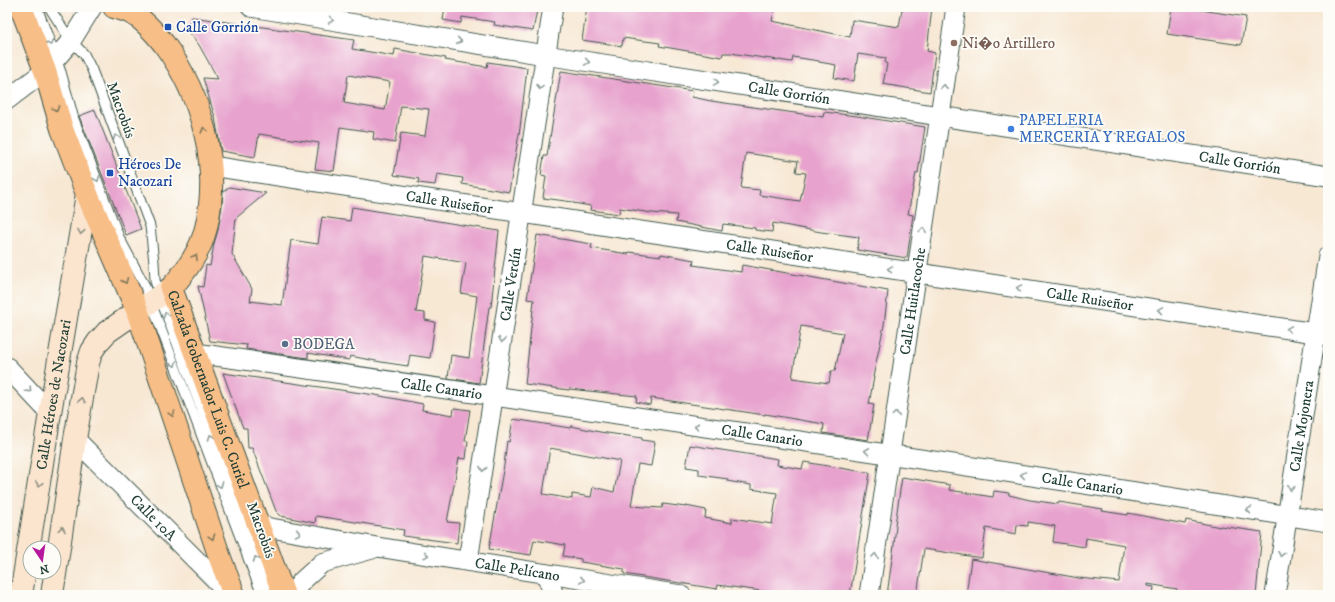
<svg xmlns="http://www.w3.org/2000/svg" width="1335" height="602" font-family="'IM FELL DW Pica',serif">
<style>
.building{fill:#e7a2cd;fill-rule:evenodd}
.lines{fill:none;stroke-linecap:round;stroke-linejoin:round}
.service-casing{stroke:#3f574c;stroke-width:11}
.minor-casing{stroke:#3f574c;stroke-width:21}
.secondary-casing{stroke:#3f574c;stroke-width:24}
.primary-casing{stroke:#3f574c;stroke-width:24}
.service{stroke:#fff;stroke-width:9}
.minor{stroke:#fff;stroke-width:19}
.secondary{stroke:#fce5cf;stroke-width:22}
.primary{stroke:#f7be87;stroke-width:22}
.oneway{stroke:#8f9e9a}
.oneway2{stroke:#807759}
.oneway3{stroke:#8e9182}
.transit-dot{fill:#1a4fb4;stroke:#fdfcf7;stroke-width:1.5}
.education-dot{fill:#8d6e63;stroke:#fdfcf7;stroke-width:1.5}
.shop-dot{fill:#3f7fe0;stroke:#fdfcf7;stroke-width:1.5}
.service-dot{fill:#5c6f8a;stroke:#fdfcf7;stroke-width:1.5}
.labels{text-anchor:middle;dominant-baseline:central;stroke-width:3.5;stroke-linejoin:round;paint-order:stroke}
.transit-label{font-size:15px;fill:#164399;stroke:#fdfcf7;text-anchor:start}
.education-label{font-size:15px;fill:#785e54;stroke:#fdfcf7;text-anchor:start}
.street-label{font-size:15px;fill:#1f3d34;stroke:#fdfcf7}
.shop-label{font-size:15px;fill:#366cbe;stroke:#fdfcf7;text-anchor:start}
.service-label{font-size:15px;fill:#4e5e75;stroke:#fdfcf7;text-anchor:start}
</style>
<rect width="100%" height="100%" fill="#fdfcf7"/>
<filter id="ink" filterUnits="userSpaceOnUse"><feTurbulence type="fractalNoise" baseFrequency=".025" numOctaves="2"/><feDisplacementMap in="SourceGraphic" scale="8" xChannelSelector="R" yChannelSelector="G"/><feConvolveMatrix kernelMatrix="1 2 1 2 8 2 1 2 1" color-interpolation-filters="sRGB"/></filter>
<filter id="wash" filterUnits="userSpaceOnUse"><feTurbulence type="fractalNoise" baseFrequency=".012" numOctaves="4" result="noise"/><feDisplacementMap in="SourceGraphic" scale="16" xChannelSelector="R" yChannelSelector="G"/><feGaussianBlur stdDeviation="0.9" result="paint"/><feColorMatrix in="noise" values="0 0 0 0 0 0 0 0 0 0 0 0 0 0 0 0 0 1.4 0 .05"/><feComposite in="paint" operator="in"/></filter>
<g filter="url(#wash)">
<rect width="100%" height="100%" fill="#f7e8d4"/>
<g id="blocks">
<path class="building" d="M445,7H529V9L537,10L533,31L494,25L495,22L462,17L461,23L443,20Z
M587,7H775L772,21L850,37L852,20L899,27L902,9H908V7H932L927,51L935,53L930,92L883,84L887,64L885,63L886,58L858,54L854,81L834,78L836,65L819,62V61L793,57L792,62L730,53H723L722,57L659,46L660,43L623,38L622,46L582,40Z
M1171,7H1182L1246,17L1241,45L1167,34Z
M192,17L354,40L352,49L394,56L395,49L446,58L445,60L487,67L488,62L527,68L520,128L509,192L462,184L463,178L437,174L435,185L418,183L419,179L394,175L401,133L425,136L429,109L401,106L395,143L373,139L374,132L340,127L334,171L315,169L319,143L259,134L255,157L221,151L215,117L203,78L218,79L199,45L186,28ZM348,75L390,82L385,110L344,103Z
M561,71L693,91L692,97L711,101L823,117L824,112L857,116L925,127L918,173H916L908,214L913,215L907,258L857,250L859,237L821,232L773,223L772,232L755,230V228L723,224L722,231L676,222L677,215L652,213L620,208L619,214L590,210L591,206L573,203V202L543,198L546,176L541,175L544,156H547ZM746,153L798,161L796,172L806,173L800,201L759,195L760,190L741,188Z
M95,110L141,229L126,235L79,116Z
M229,187L266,193L236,218L232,254L252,289L250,301L282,305L291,240L318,244L322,217L350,221L352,207L499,231L491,307H489L479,383L448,378L451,355L469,358L477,296L461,293L466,263L425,256L416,312L425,313V320L435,322L430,358L410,355L408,366L381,362L350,356L349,360L308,353V358L246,349L247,345L210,341L198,286L203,287L206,265L210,266L214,244L218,230L222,206L223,192Z
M537,235L592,244L591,248L628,254L629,252L661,256V254L694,260L693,265L741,272L742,265L888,291L884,325L873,377H874L869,404L874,405L868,440L823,433L824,424L765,414V415L651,398L650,405L636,402L637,396L569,389V390L525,384L534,300L527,299ZM801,326L843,333L835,371H831L829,383L792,378Z
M223,373L375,395L423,404L422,410L453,415L454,408L470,410L465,441H468L466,459L459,458L447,522L459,523L457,543L403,536L404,530L349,521L316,516L315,523L281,516L276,511L252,448H248L247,428H243Z
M513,419L570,428L571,426L600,432L642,438V440L655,442L651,466L638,464L631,506L662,508L663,504L686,507V506L706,510L705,518L732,523V518L772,524L777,493L751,489V485L727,481L728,479L699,475V469L686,467L690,445L778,459L777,465L802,469L804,462L870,473L850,595H789L718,585L717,589L624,574V569L581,562V559L563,556L565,545L534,540L531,555L489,549L504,465L507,441L509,442ZM550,448L620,461L614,492L593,487L591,497L572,494V499L543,494Z
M902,477L950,485L949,490L993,497L994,491L1009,493V495L1030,500L1058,504L1059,502L1103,509L1102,511L1128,515V513L1185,524L1186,520L1220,527V526L1262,532L1256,595H1176L1177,589L1148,584V586L1154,587L1153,595H966L971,559L1079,578L1119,582L1124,545L1086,538L1085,547L1053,542L1055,526L1028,522V526L1017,525L1016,534L986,528L982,558L924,549L917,595H887L894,545L896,526L895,525Z"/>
</g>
</g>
<g filter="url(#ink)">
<use href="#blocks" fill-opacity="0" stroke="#3f574c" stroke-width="1"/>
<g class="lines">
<g class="service-casing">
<path id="service" d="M37,7L61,72L74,119L119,237L144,284L262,595
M49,7L71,41L84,54L92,70L150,226L154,262L155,280L159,295L270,595"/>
</g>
<g class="minor-casing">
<g id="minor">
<path id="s1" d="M251,7L545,55L1328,176"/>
<path d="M7,100L45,71L71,41L92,7"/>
<path id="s2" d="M211,166L1328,335"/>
<path id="s3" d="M195,353C573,407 951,462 1328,522"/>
<path d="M7,367L50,413"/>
<path id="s4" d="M75,439L231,595"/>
<path id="s5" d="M260,526L377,547L681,595"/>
<path id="s6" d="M468,561L553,7"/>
<path d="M546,574L554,595"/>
<path d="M291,595L302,581L322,563L372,549"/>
<path id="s7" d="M869,595L956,7"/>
<path id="s8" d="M1275,595L1328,256"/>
</g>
</g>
<g class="secondary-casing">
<g id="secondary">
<path id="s9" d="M21,595L50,413L87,194"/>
<path d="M52,595L75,439L88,363L92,351L98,342L107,332L171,288"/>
</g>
</g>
<g class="primary-casing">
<g id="primary">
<path d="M21,7L45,71L62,129L87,194L137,310L220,558L234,595"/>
<path id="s10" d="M114,7C120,9 126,10 131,13C143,19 156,34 164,44C202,96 221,165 206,228C200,252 187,270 171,288L284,595"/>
</g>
</g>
<use href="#service" class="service"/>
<use href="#minor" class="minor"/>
<use href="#secondary" class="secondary"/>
<use href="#primary" class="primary"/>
</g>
<defs><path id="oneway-chevron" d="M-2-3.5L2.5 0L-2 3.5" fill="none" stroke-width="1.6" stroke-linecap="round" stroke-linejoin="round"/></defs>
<g class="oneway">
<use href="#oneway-chevron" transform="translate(331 20) rotate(9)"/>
<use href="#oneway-chevron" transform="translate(459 41) rotate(9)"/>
<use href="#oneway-chevron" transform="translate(50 43) rotate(69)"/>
<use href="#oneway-chevron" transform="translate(587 62) rotate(9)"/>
<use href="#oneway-chevron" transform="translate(716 82) rotate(9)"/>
<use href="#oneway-chevron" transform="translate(540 87) rotate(99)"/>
<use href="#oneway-chevron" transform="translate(944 87) rotate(-82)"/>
<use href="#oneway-chevron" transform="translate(116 137) rotate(-111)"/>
<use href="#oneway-chevron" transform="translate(97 179) rotate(69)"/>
<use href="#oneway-chevron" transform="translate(923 230) rotate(-82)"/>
<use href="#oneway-chevron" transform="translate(890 269) rotate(-171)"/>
<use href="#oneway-chevron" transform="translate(1019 288) rotate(-171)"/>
<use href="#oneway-chevron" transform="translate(1161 310) rotate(-171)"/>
<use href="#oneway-chevron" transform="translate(166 315) rotate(-110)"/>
<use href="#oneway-chevron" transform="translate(1289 329) rotate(-171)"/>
<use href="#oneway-chevron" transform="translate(502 340) rotate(99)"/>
<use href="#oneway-chevron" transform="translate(174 364) rotate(69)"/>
<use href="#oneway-chevron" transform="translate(29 390) rotate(46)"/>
<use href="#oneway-chevron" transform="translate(896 414) rotate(-82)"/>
<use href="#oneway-chevron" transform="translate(697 426) rotate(-172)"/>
<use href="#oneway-chevron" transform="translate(211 437) rotate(-110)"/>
<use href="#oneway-chevron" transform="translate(867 451) rotate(-172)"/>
<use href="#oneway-chevron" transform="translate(483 469) rotate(99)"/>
<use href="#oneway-chevron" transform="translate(1023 475) rotate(-171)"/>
<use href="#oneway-chevron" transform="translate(220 485) rotate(69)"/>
<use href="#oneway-chevron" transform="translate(1291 488) rotate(99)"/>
<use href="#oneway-chevron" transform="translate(1249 510) rotate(-171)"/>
<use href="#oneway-chevron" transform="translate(298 533) rotate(10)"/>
<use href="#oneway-chevron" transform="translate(1281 554) rotate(99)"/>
<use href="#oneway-chevron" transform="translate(426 555) rotate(9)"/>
<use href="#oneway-chevron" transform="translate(875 556) rotate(-82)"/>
<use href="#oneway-chevron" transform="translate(256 559) rotate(-111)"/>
<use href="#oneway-chevron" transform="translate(582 580) rotate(9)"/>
</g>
<g class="oneway2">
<use href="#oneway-chevron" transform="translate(56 109) rotate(73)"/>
<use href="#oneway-chevron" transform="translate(204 130) rotate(-106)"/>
<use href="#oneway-chevron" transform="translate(195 257) rotate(-60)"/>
<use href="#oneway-chevron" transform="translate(125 281) rotate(67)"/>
<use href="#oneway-chevron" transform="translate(172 414) rotate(72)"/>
<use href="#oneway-chevron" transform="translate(212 537) rotate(72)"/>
</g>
<g class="oneway3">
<use href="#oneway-chevron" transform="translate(81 232) rotate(100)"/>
<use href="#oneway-chevron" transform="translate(82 400) rotate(-80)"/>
<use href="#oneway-chevron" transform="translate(39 484) rotate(99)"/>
<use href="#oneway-chevron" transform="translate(62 529) rotate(-81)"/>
</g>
</g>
<g class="transit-dot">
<rect x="164" y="23" width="8" height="8" rx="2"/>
<rect x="106" y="169" width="8" height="8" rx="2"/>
</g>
<circle class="education-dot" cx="954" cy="43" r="4"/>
<circle class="shop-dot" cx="1011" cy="129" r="4"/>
<circle class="service-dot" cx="285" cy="344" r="4"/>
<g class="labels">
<g class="transit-label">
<text x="176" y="27">Calle Gorrión</text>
<text x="118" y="164">Héroes De<tspan x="118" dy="17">Nacozari</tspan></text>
</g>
<g class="education-label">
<text x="962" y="43">Ni�o Artillero</text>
</g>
<g class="street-label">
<text stroke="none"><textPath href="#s1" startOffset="545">Calle Gorrión</textPath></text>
<text transform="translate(121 110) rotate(70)">Macrobús</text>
<text stroke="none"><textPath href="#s1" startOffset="1001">Calle Gorrión</textPath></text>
<text stroke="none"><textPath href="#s2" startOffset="241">Calle Ruiseñor</textPath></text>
<text stroke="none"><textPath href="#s2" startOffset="565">Calle Ruiseñor</textPath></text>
<text stroke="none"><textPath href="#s6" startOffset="280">Calle Verdín</textPath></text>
<text stroke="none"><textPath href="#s2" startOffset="889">Calle Ruiseñor</textPath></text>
<text stroke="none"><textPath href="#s7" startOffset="297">Calle Huitlacoche</textPath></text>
<text stroke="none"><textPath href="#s3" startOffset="249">Calle Canario</textPath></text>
<text stroke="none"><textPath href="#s10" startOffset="436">Calzada Gobernador Luis C. Curiel</textPath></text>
<text stroke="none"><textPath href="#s9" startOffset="203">Calle Héroes de Nacozari</textPath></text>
<text stroke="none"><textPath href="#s8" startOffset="171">Calle Mojonera</textPath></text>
<text stroke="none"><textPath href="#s3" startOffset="573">Calle Canario</textPath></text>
<text stroke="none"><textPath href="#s3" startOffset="897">Calle Canario</textPath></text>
<text stroke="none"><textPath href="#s4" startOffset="111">Calle 10A</textPath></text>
<text transform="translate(261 530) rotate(70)">Macrobús</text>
<text stroke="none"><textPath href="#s5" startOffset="261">Calle Pelícano</textPath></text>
</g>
<g class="shop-label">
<text x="1019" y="120">PAPELERIA<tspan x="1019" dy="17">MERCERIA Y REGALOS</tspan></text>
</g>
<g class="service-label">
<text x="293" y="344">BODEGA</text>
</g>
</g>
<rect width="1335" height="602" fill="none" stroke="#fdfcf7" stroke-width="24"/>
<g transform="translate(42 560) rotate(167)"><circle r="19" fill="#fdfcf7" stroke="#a4b0a9"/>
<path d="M0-3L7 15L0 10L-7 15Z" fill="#b5179e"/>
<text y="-6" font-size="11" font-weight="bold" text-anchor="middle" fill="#1f3d34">N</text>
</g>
</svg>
